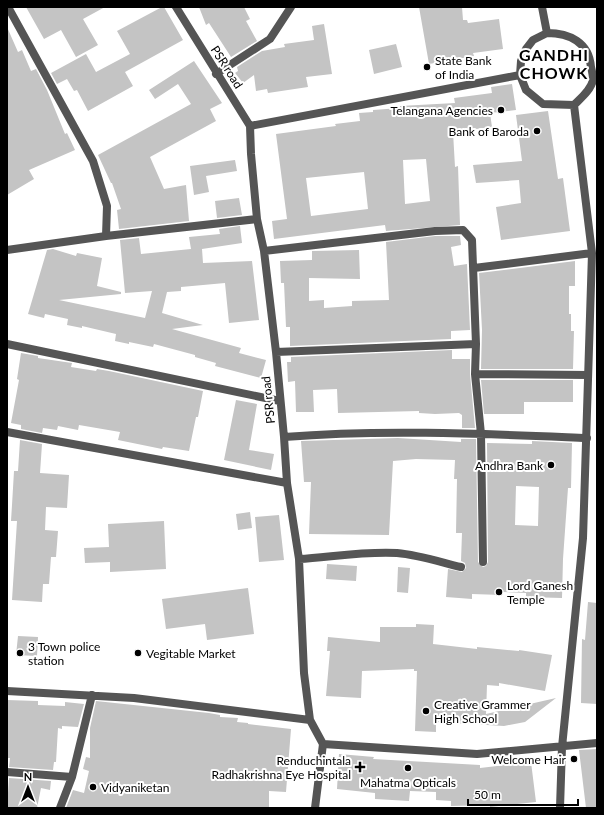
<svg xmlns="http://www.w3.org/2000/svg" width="604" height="815" font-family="Lato,sans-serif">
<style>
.building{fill:#c4c4c4;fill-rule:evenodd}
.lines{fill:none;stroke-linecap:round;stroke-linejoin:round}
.minor{stroke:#555;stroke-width:8}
.poi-dot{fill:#000;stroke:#fff;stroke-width:1.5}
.labels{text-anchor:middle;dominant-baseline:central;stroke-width:4;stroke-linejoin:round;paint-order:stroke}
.poi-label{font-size:12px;fill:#000;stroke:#fff;text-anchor:start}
.street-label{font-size:12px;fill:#000;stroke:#fff}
.district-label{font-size:16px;font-weight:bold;letter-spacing:1px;fill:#000;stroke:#fff}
</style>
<rect width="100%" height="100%" fill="#fff"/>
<path class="building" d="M26,7H105L83,19L98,45L76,57L61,30L44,39Z
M162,7H164L183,40L125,72L133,86L88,111L77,90L74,91L67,79L57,84L51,73L86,54L96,72L130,54L117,31Z
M199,7H244L250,19L246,21L257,41L231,57L209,23L206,25Z
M419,7H462L463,20H467L468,23L499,19L503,49L473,53L474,56L429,64Z
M324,24L332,74L306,77L308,87L268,93L267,89L256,91L254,75L243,83L235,73L238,71L237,67L262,51L285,47L284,44L314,40L312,26Z
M7,27L18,52L22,50L31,71L36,69L47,90L65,134L67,133L75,150L29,170L34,179L7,195Z
M396,44L402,67L374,74L369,50Z
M194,61L222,103L210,109L216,121L150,157L164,189L186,185L189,221L119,229L117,210L121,209L112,183H111L98,155L191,104L178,84L155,99L149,90Z
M512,84L516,110L490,113L492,127L453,132L455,167L458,166L460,225L386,231L385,225L274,239L272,221L287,219L276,134L336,126L335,124L360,121L359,113L373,112V110L400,108V106L455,103L454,98L492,93L491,87ZM426,159L430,201L405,204L403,160ZM364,172L368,209L311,216L306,178Z
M548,111L558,179L563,178L570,231L501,240L496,207L521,203L519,180L476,183L473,165L522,161L516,115Z
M235,160L237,171L206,176L209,192L194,195L190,166Z
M239,198L242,215L217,218L215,201Z
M240,226L242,243L202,249L203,263L252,261L259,320L229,323L225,283L181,287V291L167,292L162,313L203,325L172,329L241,348L239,353L266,360L261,378L215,366L216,363L195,357V355L154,344L153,347L129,342V344L115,341L116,334L82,326V328L67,325L68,319L45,314L44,318L28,314L47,250L53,249L76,256L77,253L102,258L97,286L121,292V294L59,300L145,318L152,291L125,293L120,240L139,238L141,254L191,249L189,237L220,234L219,229Z
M435,236H460L461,245L451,247L454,266L467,264L470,330L451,331V339L290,346V327H286L284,283H281L280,261L312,260V251L359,250L360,279L309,278V301L324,300V308L352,306V301L389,300L386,242Z
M575,261V286H569V314H571V331H574L573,369H481L482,330L479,273Z
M452,350V359H470V374L475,428H462V415L459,413L435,414L419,413V411L338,413L337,389L313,390L314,412H296L295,381L288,382L287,362H291V357Z
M21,353L38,356V358L72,363L71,367L96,371L97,369L109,371L203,391L198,417H196L189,451L163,447L162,449L118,440L120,432L79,425L78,430L58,426L57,430L43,428L42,433L21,429V425L11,423L19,380L17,379Z
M481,380H573V402H524V414H484Z
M236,400L257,404L249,450L274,454L271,470L224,460Z
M398,438L461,442V439H476L478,562L483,567L486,566L488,562L487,443L532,444V441L572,443L571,488H568L563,559L562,598L526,597V593L502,592V595L472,594V599L446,597L448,569L462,572L466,568L465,563L461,561L462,533H456L457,479H454L455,460L416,459L393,461L389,535L309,534L311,482H304L301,441ZM516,486L539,487L538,526L515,525Z
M20,440L42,444L40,473L69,475L67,508L46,507L45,530L58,531L56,557H51L49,584H43L42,602L12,600L17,521H11L12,505L14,471H18Z
M250,512L252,528L238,530L236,514Z
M279,515L284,560L259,562L255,517Z
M164,521L166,569L110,572V562L85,563L84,548L109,547L108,524Z
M327,564L357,566L356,581L326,579Z
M398,567L410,568L408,593L397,592Z
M248,588L254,634L207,640L205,624L166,629L162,599Z
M588,602L597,603V704L581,703L582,639L585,640Z
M416,624L434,625L433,644L477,649V647L519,651V650L552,655L545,691L499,683V686L487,685L486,714L556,698L525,722L504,726L436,722V732L415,731L417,671H414V669L362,671L361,698L326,696L330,651H327L328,637L380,642V627H416Z
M18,636L38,637L37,656L16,655Z
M7,700L38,701V705L65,706V702L84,704L78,727L62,726V729L58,728L56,762H54L53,770L9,767L10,758H7Z
M96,701L209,713L220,715V717L238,718L237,722L248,723V724L291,729L286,792L269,791V808H66L73,790L84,793L89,771L83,769L86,757L90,758V728Z
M597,749V808H586L579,750Z
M339,754L374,757L373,759L480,765V768L531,762L536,802L490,807V805L451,806V801L436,800V792L410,791L409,801L375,799V793L337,789Z
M9,778L51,781L50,790L41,788L37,808H7Z"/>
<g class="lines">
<path class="minor" d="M8,7L93,161L107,206L106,236
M176,7L250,126L251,154L257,219L264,251L276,352L284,437L287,483L299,559L304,673L310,720L323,744L315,808
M542,7L547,33
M547,33C569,33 589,42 591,67C592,71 593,76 593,80C591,90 581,98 574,105L543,104L526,90L520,75L521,61L526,49L533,40Z
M216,74L270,39L291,7
M250,126L520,75
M7,250L106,236L257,219
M264,251L435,231L463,230L472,240L476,344L475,374L481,434L483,562
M474,268L592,253
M7,344L280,401
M276,352L476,344
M475,374L588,375
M7,432L287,483
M284,437C385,429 487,434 587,438
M299,559C331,557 365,551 397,553C419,555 440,562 461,567
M7,691L134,698L310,720
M323,744L477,754L597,743
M7,772L72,777
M60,808L72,777L92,695
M560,808L562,747L583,538L592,253L574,105"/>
</g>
<g class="poi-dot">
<circle cx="427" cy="67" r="4"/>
<circle cx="501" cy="110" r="4"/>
<circle cx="537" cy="131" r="4"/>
<circle cx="551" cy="465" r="4"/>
<circle cx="499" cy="592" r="4"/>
<circle cx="20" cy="653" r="4"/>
<circle cx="138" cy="653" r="4"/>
<circle cx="426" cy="711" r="4"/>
<circle cx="574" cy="759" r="4"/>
<path d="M358 761h4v4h4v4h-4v4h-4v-4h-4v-4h4z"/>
<circle cx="408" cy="768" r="4"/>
<circle cx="93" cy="787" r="4"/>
</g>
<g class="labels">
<g class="poi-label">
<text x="435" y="60">State Bank<tspan x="435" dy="14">of India</tspan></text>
<text x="493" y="110" text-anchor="end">Telangana Agencies</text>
<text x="529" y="131" text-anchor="end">Bank of Baroda</text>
<text x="543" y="465" text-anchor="end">Andhra Bank</text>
<text x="507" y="585">Lord Ganesh<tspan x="507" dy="14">Temple</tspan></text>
<text x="28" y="646">3 Town police<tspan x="28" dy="14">station</tspan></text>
<text x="146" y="653">Vegitable Market</text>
<text x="434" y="704">Creative Grammer<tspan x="434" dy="14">High School</tspan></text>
<text x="566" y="759" text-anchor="end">Welcome Hair</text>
<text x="351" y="760" text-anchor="end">Renduchintala<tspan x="351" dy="14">Radhakrishna Eye Hospital</tspan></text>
<text x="408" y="782" text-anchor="middle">Mahatma Opticals</text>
<text x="101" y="787">Vidyaniketan</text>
</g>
<g class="street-label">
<text transform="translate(227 67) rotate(57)">PSR road</text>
<text transform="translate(268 400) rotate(-96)">PSR road</text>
</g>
<g class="district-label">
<text x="554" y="54">GANDHI<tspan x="554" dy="18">CHOWK</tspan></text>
</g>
</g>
<rect width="604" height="815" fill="none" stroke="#000000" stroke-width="16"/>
<g transform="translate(28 787)" stroke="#ffffff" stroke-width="3" paint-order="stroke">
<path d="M0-3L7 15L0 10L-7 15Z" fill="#000000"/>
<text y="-6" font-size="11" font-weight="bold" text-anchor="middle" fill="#000000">N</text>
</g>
<path d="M468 799v6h110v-6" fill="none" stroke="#000000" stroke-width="2"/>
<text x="474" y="799" font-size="12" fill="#000000" stroke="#ffffff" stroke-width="3" paint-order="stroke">50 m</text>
</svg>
